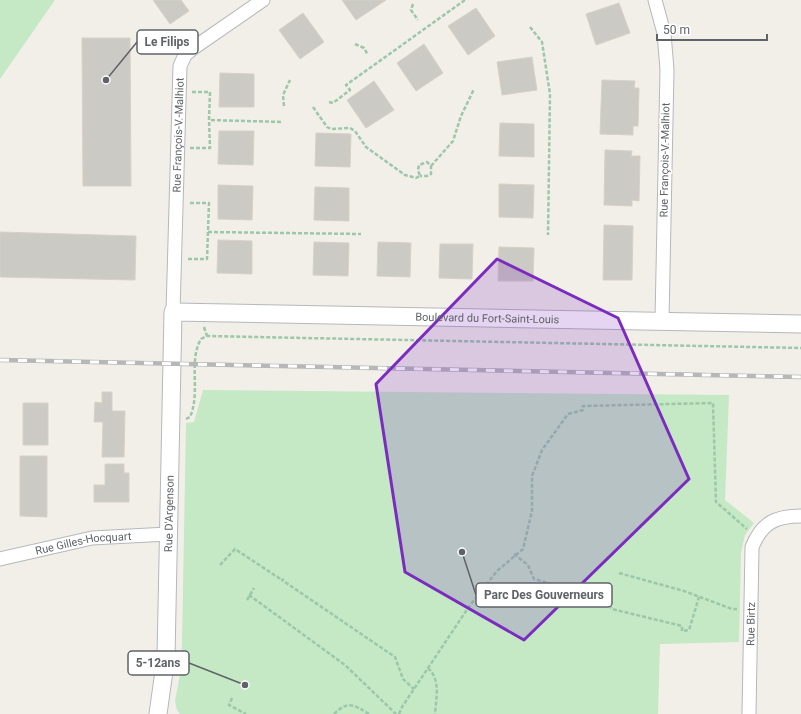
<svg xmlns="http://www.w3.org/2000/svg" width="801" height="714" font-family="Roboto,sans-serif">
<style>
.green{fill:#c5e8c5}
.building{fill:#cccac5;stroke:#d6d1c6}
.lines{fill:none;stroke-linecap:round;stroke-linejoin:round}
.minor-casing{stroke:#b5b8bc;stroke-width:15}
.tertiary-casing{stroke:#b5b8bc;stroke-width:19}
.path{stroke:#9cc7a9;stroke-width:2.5;stroke-dasharray:4 2;stroke-linecap:butt}
.minor{stroke:#fff;stroke-width:13}
.tertiary{stroke:#fff;stroke-width:17}
.rail-casing{stroke:#b6b7b8;stroke-width:4.5}
.rail{stroke:#fff;stroke-width:3;stroke-dasharray:9;stroke-linecap:butt}
.marked{fill:#7b2cbf;fill-opacity:0.2;stroke:#7b2cbf;stroke-width:3;stroke-linejoin:round}
.labels{text-anchor:middle;dominant-baseline:central;stroke-width:3.5;stroke-linejoin:round;paint-order:stroke}
.street-label{font-size:11px;fill:#5f6368;stroke:#fff}
.leader{fill:none;stroke:#5f6368;stroke-width:1.5}
.callout-dot{fill:#5f6368;stroke:#fff;stroke-width:1.5}
.callout{fill:#fff;stroke:#5f6368;stroke-width:1.5}
.callout-label{font-size:12px;text-anchor:middle;font-weight:bold;fill:#5f6368}
</style>
<rect width="100%" height="100%" fill="#f1efe8"/>
<path class="green" d="M0,0H55L0,79Z
M203,390L729,395L725,500L754,523L745,535L741,553L739,642L660,644L658,714H180L177,710L175,701L180,675L182,644L186,423L194,422Z"/>
<path class="building" d="M153,0H181L189,11L170,24Z
M342,0H386L356,20Z
M619,3L630,33L596,45L586,14Z
M476,8L495,36L468,55L448,26Z
M303,13L324,42L300,59L279,30Z
M82,38H130L131,186H83Z
M424,44L443,73L416,91L397,63Z
M532,57L537,90L502,95L497,62Z
M220,73L254,74V107H219Z
M602,80L635,81L634,88H639L638,126H633V135L600,134Z
M374,81L394,110L366,128L347,100Z
M500,123L534,124V157L499,156Z
M219,131H254L253,165L218,164Z
M316,133L351,134L350,167L315,166Z
M605,150L632,151L631,156H640L639,201L632,200V206L604,205Z
M499,184L534,185L533,218L499,217Z
M218,185L253,186L252,220L218,219Z
M315,187L349,188V221L314,220Z
M604,225L633,226L632,280H603Z
M0,232L136,236L135,280L0,277Z
M218,240L252,241V274L217,273Z
M314,242L349,243L348,276L313,275Z
M378,242L411,243L410,277L377,276Z
M440,244H473L472,279L439,278Z
M499,247L534,248L533,281H498Z
M102,392H112V411H125L124,457H102L103,422H94L95,402L102,403Z
M23,403H48V445H23Z
M20,456H47V517L20,516Z
M105,464H124V473H129V502H94V485H105Z"/>
<g class="lines">
<g class="minor-casing">
<g id="minor">
<path d="M655,0L664,33L667,70L662,320"/>
<path id="s1" d="M173,312L180,66L185,55L192,49L263,0"/>
<path id="s2" d="M0,559L92,538L168,534"/>
<path id="s3" d="M749,714L752,547C762,523 775,516 801,516"/>
</g>
</g>
<g class="tertiary-casing">
<g id="tertiary">
<path id="s4" d="M158,714L166,657L173,312L801,324"/>
</g>
</g>
<path class="path" d="M413,4L411,10L418,20
M530,27L542,42L550,94L548,235
M355,44L364,48L368,55
M192,92H210L209,120L283,122
M329,102L333,103L350,90L346,85L465,0
M284,106L283,95L290,80
M313,107L327,127L331,129L350,128L355,131L366,147L405,175L416,178L420,176L418,170L419,165L427,162L431,166V174L427,176H420
M190,148H210L209,120
M431,166L453,141L461,116L474,89
M208,232L361,234
M188,259H207L209,203H190
M204,327L207,336
M186,419L190,417C201,392 188,361 201,339L207,336L801,348
M514,554L528,565L534,579L605,599L612,609L682,626V631L689,630L699,597
M220,565L235,549L282,580
M619,573L684,591L732,609H737
M284,579L282,580L395,657L403,679L414,689
M249,595L345,665L396,714
M247,600L254,588
M428,668C441,680 436,698 435,714
M232,698L229,705L246,714
M334,714C348,700 354,705 369,714
M399,714L402,707L468,608L497,571L523,549L532,511V476L542,450L568,414L583,410V406L713,403L716,502L747,529"/>
<use href="#minor" class="minor"/>
<use href="#tertiary" class="tertiary"/>
<g class="rail-casing">
<path id="rail" d="M0,360L801,377"/>
</g>
<use href="#rail" class="rail"/>
</g>
<path class="marked" d="M497,259L618,318L689,479L524,640L405,572L376,384Z"/>
<g class="labels">
<g class="street-label">
<text stroke="none"><textPath href="#s1" startOffset="177">Rue François-V.-Malhiot</textPath></text>
<text transform="translate(665 160) rotate(-89)">Rue François-V.-Malhiot</text>
<text stroke="none"><textPath href="#s4" startOffset="717">Boulevard du Fort-Saint-Louis</textPath></text>
<text stroke="none"><textPath href="#s4" startOffset="201">Rue D'Argenson</textPath></text>
<text stroke="none"><textPath href="#s2" startOffset="85">Rue Gilles-Hocquart</textPath></text>
<text stroke="none"><textPath href="#s3" startOffset="90">Rue Birtz</textPath></text>
</g>
</g>
<path class="leader" d="M106 80L137 42M462 552L476 595M245 685L189 663"/>
<g class="callout-dot">
<circle cx="106" cy="80" r="4"/>
<circle cx="462" cy="552" r="4"/>
<circle cx="245" cy="685" r="4"/>
</g>
<g class="callout">
<rect x="137" y="30" width="61" height="24" rx="4"/>
<rect x="476" y="583" width="136" height="24" rx="4"/>
<rect x="128" y="651" width="61" height="24" rx="4"/>
</g>
<g class="callout-label">
<text x="167" y="46">Le Filips</text>
<text x="544" y="599">Parc Des Gouverneurs</text>
<text x="158" y="667">5-12ans</text>
</g>
<path d="M657 34v6h110v-6" fill="none" stroke="#5f6368" stroke-width="2"/>
<text x="663" y="34" font-size="12" fill="#5f6368" stroke="#ffffff" stroke-width="3" paint-order="stroke">50 m</text>
</svg>
